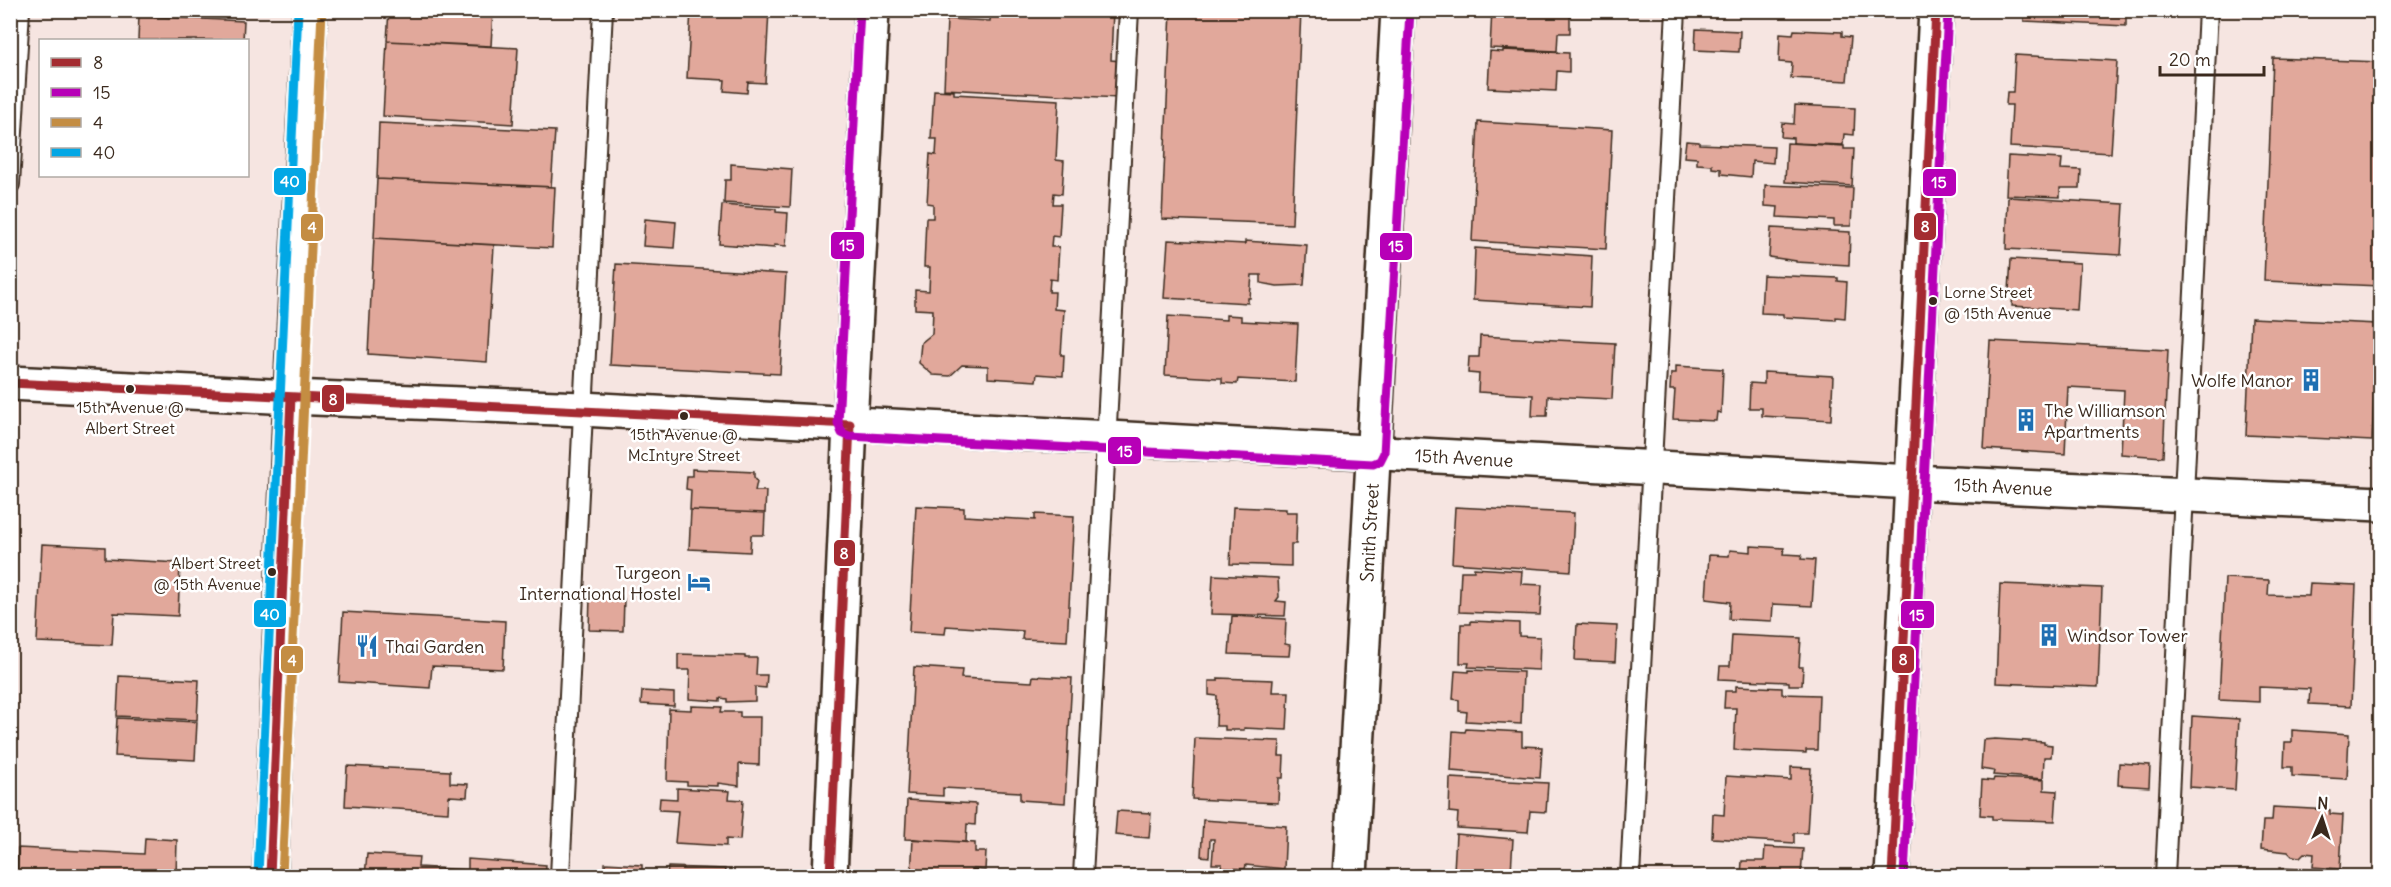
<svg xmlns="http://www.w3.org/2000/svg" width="2391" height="887" font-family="Delius,sans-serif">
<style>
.building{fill:#e1a89b;stroke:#3b2a1e;stroke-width:1.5}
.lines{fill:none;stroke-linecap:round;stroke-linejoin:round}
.lane-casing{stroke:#3b2a1e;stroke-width:22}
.street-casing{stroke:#3b2a1e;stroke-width:38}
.primary-casing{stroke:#3b2a1e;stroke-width:38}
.lane{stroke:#fff;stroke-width:18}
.street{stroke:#fff;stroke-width:33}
.primary{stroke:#fff;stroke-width:33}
.bus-1-casing{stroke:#fff;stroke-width:14}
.bus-2-casing{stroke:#fff;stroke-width:14}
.bus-3-casing{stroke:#fff;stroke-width:14}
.bus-4-casing{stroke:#fff;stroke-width:14}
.bus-1{stroke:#a42c31;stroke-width:9}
.bus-2{stroke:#b700b7;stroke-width:9}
.bus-3{stroke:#c48d43;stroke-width:9}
.bus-4{stroke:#03a7e5;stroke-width:9}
.bus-dot{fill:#3b2a1e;stroke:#fff;stroke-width:2}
.labels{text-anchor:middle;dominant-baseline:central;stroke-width:5;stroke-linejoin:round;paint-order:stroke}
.bus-label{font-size:16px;fill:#3b2a1e;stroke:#fff}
.poi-label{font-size:18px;fill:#3b2a1e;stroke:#fff;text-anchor:start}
.street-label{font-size:18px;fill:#3b2a1e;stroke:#fff}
.line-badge{stroke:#fff;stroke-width:2}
.badge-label{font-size:16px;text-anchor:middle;font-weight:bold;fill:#fff}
</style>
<rect width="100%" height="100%" fill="#f6e5e1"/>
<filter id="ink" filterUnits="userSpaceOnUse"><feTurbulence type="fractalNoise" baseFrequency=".0167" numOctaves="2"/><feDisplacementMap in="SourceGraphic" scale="12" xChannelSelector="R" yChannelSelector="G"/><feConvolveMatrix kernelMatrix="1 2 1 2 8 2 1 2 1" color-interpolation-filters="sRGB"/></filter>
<g filter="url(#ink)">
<path class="building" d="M389,10H493L491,46L387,41Z
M691,10H769L765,83L748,82L747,93L724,91L725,80L687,78Z
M991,10H1113L1111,60L1121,61L1119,98L944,89L947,19L990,21Z
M1171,10H1301L1292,224L1162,219Z
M1492,10L1570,13V33H1558L1557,51L1490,48Z
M2024,10H2126V26L2024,21Z
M139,16L244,21L243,40H138Z
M1696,29L1740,31L1739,52L1695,50Z
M1794,30L1842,32V36L1851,37L1847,81L1791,78L1792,63L1779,62L1780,33L1793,34Z
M387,41L518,48L513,124L383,116Z
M1503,50L1569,53V72L1557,71L1556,91L1488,88L1490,51L1503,52Z
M2015,55L2117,61L2111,153L2010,147L2012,105H2006L2007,92H2013Z
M2273,58L2380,62V286L2264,281Z
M934,90L954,91V94L1059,100L1056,160L1064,161L1062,194L1054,193L1053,204H1061L1059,237L1052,236L1051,247H1059L1057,280L1050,279L1049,292H1055L1054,309L1064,310L1061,355H1064L1063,376L1037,374L1036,381L988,378V366L962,365L950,376L933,375L919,363L921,343L932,334L933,310L915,309V290L929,291L930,267H924L926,218H933V204L927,203L930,154L936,155L937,139H931Z
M1795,105L1855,108L1854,135L1844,134L1843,145L1793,143V138L1781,137L1782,123L1794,124Z
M1478,122L1612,130L1606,249L1472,241Z
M379,123L555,131L551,187L377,179Z
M1686,141L1699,142V144L1774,147L1773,163L1752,161L1751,177L1721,174V169L1712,168V165L1697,164V158L1684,157Z
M1787,143L1844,146V149H1854L1852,186L1785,182Z
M2008,156L2062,159L2061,169L2081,170L2080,188H2060V197L2006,195Z
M731,164L792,169L790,207L724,203L725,180H731Z
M377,179L555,187L552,248L374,238Z
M1765,185L1853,188L1851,226H1834V220L1777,217L1778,207L1765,206Z
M2008,197L2124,204L2121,255L2006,249Z
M722,205L776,209V212L788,213L786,246L774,245V248L719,244Z
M645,219L676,222L674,248L643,246Z
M1771,228L1850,232L1849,265L1796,262V261L1769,257Z
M374,238L494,245L487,362L368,354Z
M1168,240L1245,244V241L1307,245L1304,285L1277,286L1261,283V275H1252L1250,298H1248V303L1164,298Z
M1475,248L1592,256L1590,307L1473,300Z
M2011,259L2080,263L2077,310L2012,306L2013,291H2009Z
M616,264L786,274L780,374L610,365Z
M1763,275L1838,278V281L1847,282L1845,318L1836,317V320L1783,317V314L1761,313Z
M1226,315L1241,316V321L1298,324L1295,382L1238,379L1237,384L1222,383V378H1217L1165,375L1168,316L1226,320Z
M2251,318L2377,324L2372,441L2246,435Z
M1480,336L1615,343L1612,399L1548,396L1547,416H1532L1533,395L1478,392L1479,374L1468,373L1469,357H1479Z
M1990,341L2168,350L2163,457L2121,454L2124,390L2068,387L2065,454L1984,449Z
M1676,366L1723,369L1721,413L1717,412L1716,421L1673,419L1675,390H1670L1671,373H1676Z
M1764,372L1833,376L1831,420L1762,416V408H1749L1750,383L1764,384Z
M692,469L754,472V477L757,481L755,491H766L765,513L690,510L691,490L686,489L687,476H692Z
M916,506L964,508V516L1035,520V514L1074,516L1067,641L1022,639L1023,631L946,626L945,634L909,632Z
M1233,507L1286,509V512H1297L1296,544H1291V566L1230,564Z
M1455,507L1574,513L1571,571L1452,563Z
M691,510L765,513L764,535H751L750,552L689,549Z
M42,544L105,547V559L180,563L178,616L114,613L112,645L37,642Z
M1751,546L1784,548L1783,554L1802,555L1801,559L1815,560L1812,606L1773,604L1772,621L1729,619L1730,602L1706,599L1709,555L1729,556L1730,550L1751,552Z
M1474,568L1522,571L1521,584L1542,585L1540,615L1459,612L1461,571H1474Z
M1213,575L1278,578L1279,597L1276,601L1286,602L1285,616L1211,614Z
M2225,578L2269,580L2268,595L2309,596L2310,583L2356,585L2351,706L2309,704L2310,689L2259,687V702L2219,700Z
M2000,584L2102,588L2098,687L1996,683Z
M590,597L624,599L623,631L589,630Z
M343,612L505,621L503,669L432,666L430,688L339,682Z
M1232,616L1286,619L1285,644L1290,645L1289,656L1229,654Z
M1471,621L1519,623V636L1540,637L1539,670L1468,667L1469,663H1460L1461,624H1471Z
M1577,624L1617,626L1615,662L1575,660Z
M1732,635L1801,638L1799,667H1803L1802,685H1789V682L1719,679L1720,666H1730Z
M678,654L745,656V658H757L756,675H767L766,688L755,687V701L727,702V699L720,698V701L689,699L690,670H678Z
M914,667L962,670L961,678L1032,682L1033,676L1072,678L1065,803L1020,800V792L943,788V796L907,794Z
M1469,670L1523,672L1521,724L1466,721L1467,712L1459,711V700L1453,699L1455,671L1469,672Z
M119,676L199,680L197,720L117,716Z
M1218,678L1273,680L1272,692H1289L1287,730L1244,728V730H1225V726H1216L1217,696L1209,695V681H1218Z
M1736,686L1782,688V694L1819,695L1817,750H1806V753L1734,750L1736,708H1724L1725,691H1736Z
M642,691L674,693V706L641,704Z
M691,706L722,707L721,712H740V717H760L759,765L739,764V786L718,783V786L687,785V782L667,781L669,709L691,710Z
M2192,716L2239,719L2235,790L2189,787Z
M117,718L197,722L195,760L115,756Z
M1466,729L1522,732V746L1542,747L1540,778L1451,771L1453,731L1465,732Z
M2292,730L2349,734L2347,779L2292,776V767H2284L2285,742H2292Z
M1195,738L1280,741L1279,756H1284L1283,778H1279L1278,803L1192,799Z
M1995,739L2044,742V744L2052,745L2051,757H2044L2043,779L1993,775L1994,771L1981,769L1983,740Z
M2119,763L2150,765L2149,787L2118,785Z
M347,766L450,771V783L468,784L467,797L449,796L448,812L345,806Z
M1791,767L1811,768L1807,833H1794V843L1712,838L1713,814L1724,815L1726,776L1791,780Z
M1450,778L1548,783L1546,812L1530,811L1528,832L1457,828L1458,813L1449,812Z
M1994,778L2044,780V790L2057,791L2055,821L1992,819V816L1980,815L1982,780L1993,781Z
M677,788L730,791L729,799L743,800L740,840L726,839V846L675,843L678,811L659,810L660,798L677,799Z
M907,800L976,804L975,825L967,824L966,842L905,839Z
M2273,807L2330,810V814L2343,815L2340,869L2313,867L2314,854L2304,853L2300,857L2292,856L2288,852L2261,849L2263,821H2272Z
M1117,811L1151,813L1149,838L1115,835Z
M1203,820L1286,826L1284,869L1246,865L1245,869L1221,868L1222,864H1212L1214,839H1210L1209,857L1201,856Z
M1456,834L1513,839L1511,872L1494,871V873L1454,871Z
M145,838L177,840L176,876H17L18,848L144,854Z
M913,839L975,843V852H986L985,870L973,869V876H911Z
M1765,847L1803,849L1801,874L1803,876H1741L1742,861H1764Z
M367,854L419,857L418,867L468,870V859L546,865L545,876H365Z
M605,863L642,865V876H645H605Z
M668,867L725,869L724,876H667Z
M2280,868L2340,871L2339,875L2356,876H2279Z"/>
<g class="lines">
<g class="lane-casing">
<path id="lane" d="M10,184L20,10
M560,876L603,10
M1083,876L1129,10
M1630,876L1676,10
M2165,876L2208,10"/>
</g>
<g class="street-casing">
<g id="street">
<path id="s1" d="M10,383L291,397L582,409L1912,482L2380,504"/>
<path d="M830,876L850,424L872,10"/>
<path id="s2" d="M1350,876L1398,10"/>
<path d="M1892,876L1936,10"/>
</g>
</g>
<g class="primary-casing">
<path id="primary" d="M270,876L291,397L310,10"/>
</g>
<use href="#lane" class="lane"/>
<use href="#street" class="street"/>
<use href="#primary" class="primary"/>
<g class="bus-1-casing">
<path id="bus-1" d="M10,383L850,424L830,876
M270,876L291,397
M1892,876L1936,10"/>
</g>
<g class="bus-2-casing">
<path id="bus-2" d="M860,10L838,423L842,433L849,436L1373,464L1380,461L1384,453L1410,11
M1904,876L1948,11"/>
</g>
<g class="bus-3-casing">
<path id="bus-3" d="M282,876L322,11"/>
</g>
<g class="bus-4-casing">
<path id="bus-4" d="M258,875L298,10"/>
</g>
<use href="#bus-1" class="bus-1"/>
<use href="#bus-2" class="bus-2"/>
<use href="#bus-3" class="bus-3"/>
<use href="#bus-4" class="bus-4"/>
</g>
</g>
<defs>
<g id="building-bare" transform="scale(1.8)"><path d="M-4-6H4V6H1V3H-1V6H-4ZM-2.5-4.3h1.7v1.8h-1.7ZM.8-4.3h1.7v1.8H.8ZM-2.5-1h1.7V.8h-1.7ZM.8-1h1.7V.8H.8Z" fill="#1f6fb2" stroke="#fff" stroke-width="2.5" paint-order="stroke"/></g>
<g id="hotel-bare" transform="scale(1.8)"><path d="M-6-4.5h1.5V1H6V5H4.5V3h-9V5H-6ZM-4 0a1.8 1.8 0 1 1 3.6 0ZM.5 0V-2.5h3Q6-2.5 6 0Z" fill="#1f6fb2" stroke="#fff" stroke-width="2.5" paint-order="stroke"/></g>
<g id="restaurant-bare" transform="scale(1.8)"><path d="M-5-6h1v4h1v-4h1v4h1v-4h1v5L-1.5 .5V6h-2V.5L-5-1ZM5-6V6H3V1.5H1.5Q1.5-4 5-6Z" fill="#1f6fb2" stroke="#fff" stroke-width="2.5" paint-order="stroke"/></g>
</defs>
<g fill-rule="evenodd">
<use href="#building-bare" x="2311" y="380"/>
<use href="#building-bare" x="2026" y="420"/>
<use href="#hotel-bare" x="699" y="582"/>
<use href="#building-bare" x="2049" y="635"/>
<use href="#restaurant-bare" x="367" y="646"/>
</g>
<g class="bus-dot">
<circle cx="1933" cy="301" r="5"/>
<circle cx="130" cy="389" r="5"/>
<circle cx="684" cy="416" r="5"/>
<circle cx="272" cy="572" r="5"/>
</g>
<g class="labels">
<g class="bus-label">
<text x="1944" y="292" text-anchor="start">Lorne Street<tspan x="1944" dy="21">@ 15th Avenue</tspan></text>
<text x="130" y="407">15th Avenue @<tspan x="130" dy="21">Albert Street</tspan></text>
<text x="684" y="434">15th Avenue @<tspan x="684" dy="21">McIntyre Street</tspan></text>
<text x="261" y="563" text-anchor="end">Albert Street<tspan x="261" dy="21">@ 15th Avenue</tspan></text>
</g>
<g class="poi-label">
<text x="2293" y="380" text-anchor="end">Wolfe Manor</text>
<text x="2044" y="410">The Williamson<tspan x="2044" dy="21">Apartments</tspan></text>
<text x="681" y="572" text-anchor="end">Turgeon<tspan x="681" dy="21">International Hostel</tspan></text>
<text x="2067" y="635">Windsor Tower</text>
<text x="385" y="646">Thai Garden</text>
</g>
<g class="street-label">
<text stroke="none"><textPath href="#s1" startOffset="1456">15th Avenue</textPath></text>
<text stroke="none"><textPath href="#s1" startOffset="1996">15th Avenue</textPath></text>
<text stroke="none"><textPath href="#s2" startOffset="344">Smith Street</textPath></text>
</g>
</g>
<g class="line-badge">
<rect x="273" y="167" width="34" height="29" rx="6" fill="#03a7e5"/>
<rect x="1922" y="168" width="35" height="29" rx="6" fill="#b700b7"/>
<rect x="1913" y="212" width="24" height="29" rx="6" fill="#a42c31"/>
<rect x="300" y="213" width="24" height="29" rx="6" fill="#c48d43"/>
<rect x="830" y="231" width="35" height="29" rx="6" fill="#b700b7"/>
<rect x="1379" y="232" width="34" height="29" rx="6" fill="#b700b7"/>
<rect x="321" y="384" width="24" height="29" rx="6" fill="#a42c31"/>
<rect x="1107" y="436" width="35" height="29" rx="6" fill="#b700b7"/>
<rect x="833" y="539" width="23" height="28" rx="6" fill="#a42c31"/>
<rect x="253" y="599" width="34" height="29" rx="6" fill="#03a7e5"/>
<rect x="1900" y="600" width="35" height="29" rx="6" fill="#b700b7"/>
<rect x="1891" y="645" width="24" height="29" rx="6" fill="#a42c31"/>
<rect x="280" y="645" width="24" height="29" rx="6" fill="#c48d43"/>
</g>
<g class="badge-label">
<text x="290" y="187">40</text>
<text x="1939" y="188">15</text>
<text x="1925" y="232">8</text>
<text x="312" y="233">4</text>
<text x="847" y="251">15</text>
<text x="1396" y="252">15</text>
<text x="333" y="405">8</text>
<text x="1125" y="457">15</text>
<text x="844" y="559">8</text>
<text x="270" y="620">40</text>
<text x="1917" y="621">15</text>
<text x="1903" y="665">8</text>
<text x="292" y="666">4</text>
</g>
<rect width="2391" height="887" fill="none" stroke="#fff" stroke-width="36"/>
<rect x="18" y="18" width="2355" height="851" fill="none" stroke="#3b2a1e" stroke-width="2" filter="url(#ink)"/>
<rect x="39" y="39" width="210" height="138" fill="#ffffff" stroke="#b1aaa5" stroke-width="1.5"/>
<rect x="51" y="58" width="30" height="9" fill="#a42c31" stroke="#b1aaa5" stroke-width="1.5"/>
<text x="93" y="69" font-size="18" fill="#3b2a1e">8</text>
<rect x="51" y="88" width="30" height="9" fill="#b700b7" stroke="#b1aaa5" stroke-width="1.5"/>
<text x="93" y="99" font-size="18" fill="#3b2a1e">15</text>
<rect x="51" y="118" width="30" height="9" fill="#c48d43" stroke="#b1aaa5" stroke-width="1.5"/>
<text x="93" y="129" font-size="18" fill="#3b2a1e">4</text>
<rect x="51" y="148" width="30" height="9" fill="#03a7e5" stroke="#b1aaa5" stroke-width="1.5"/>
<text x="93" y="159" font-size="18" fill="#3b2a1e">40</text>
<g transform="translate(2322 818) rotate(3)" stroke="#ffffff" stroke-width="4.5" paint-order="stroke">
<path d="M0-4.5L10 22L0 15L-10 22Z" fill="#3b2a1e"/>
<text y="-9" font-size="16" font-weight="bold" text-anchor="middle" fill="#3b2a1e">N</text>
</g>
<path d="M2160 66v9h104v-9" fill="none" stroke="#3b2a1e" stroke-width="3"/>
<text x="2169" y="66" font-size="18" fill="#3b2a1e" stroke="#ffffff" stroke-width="4.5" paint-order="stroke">20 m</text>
</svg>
